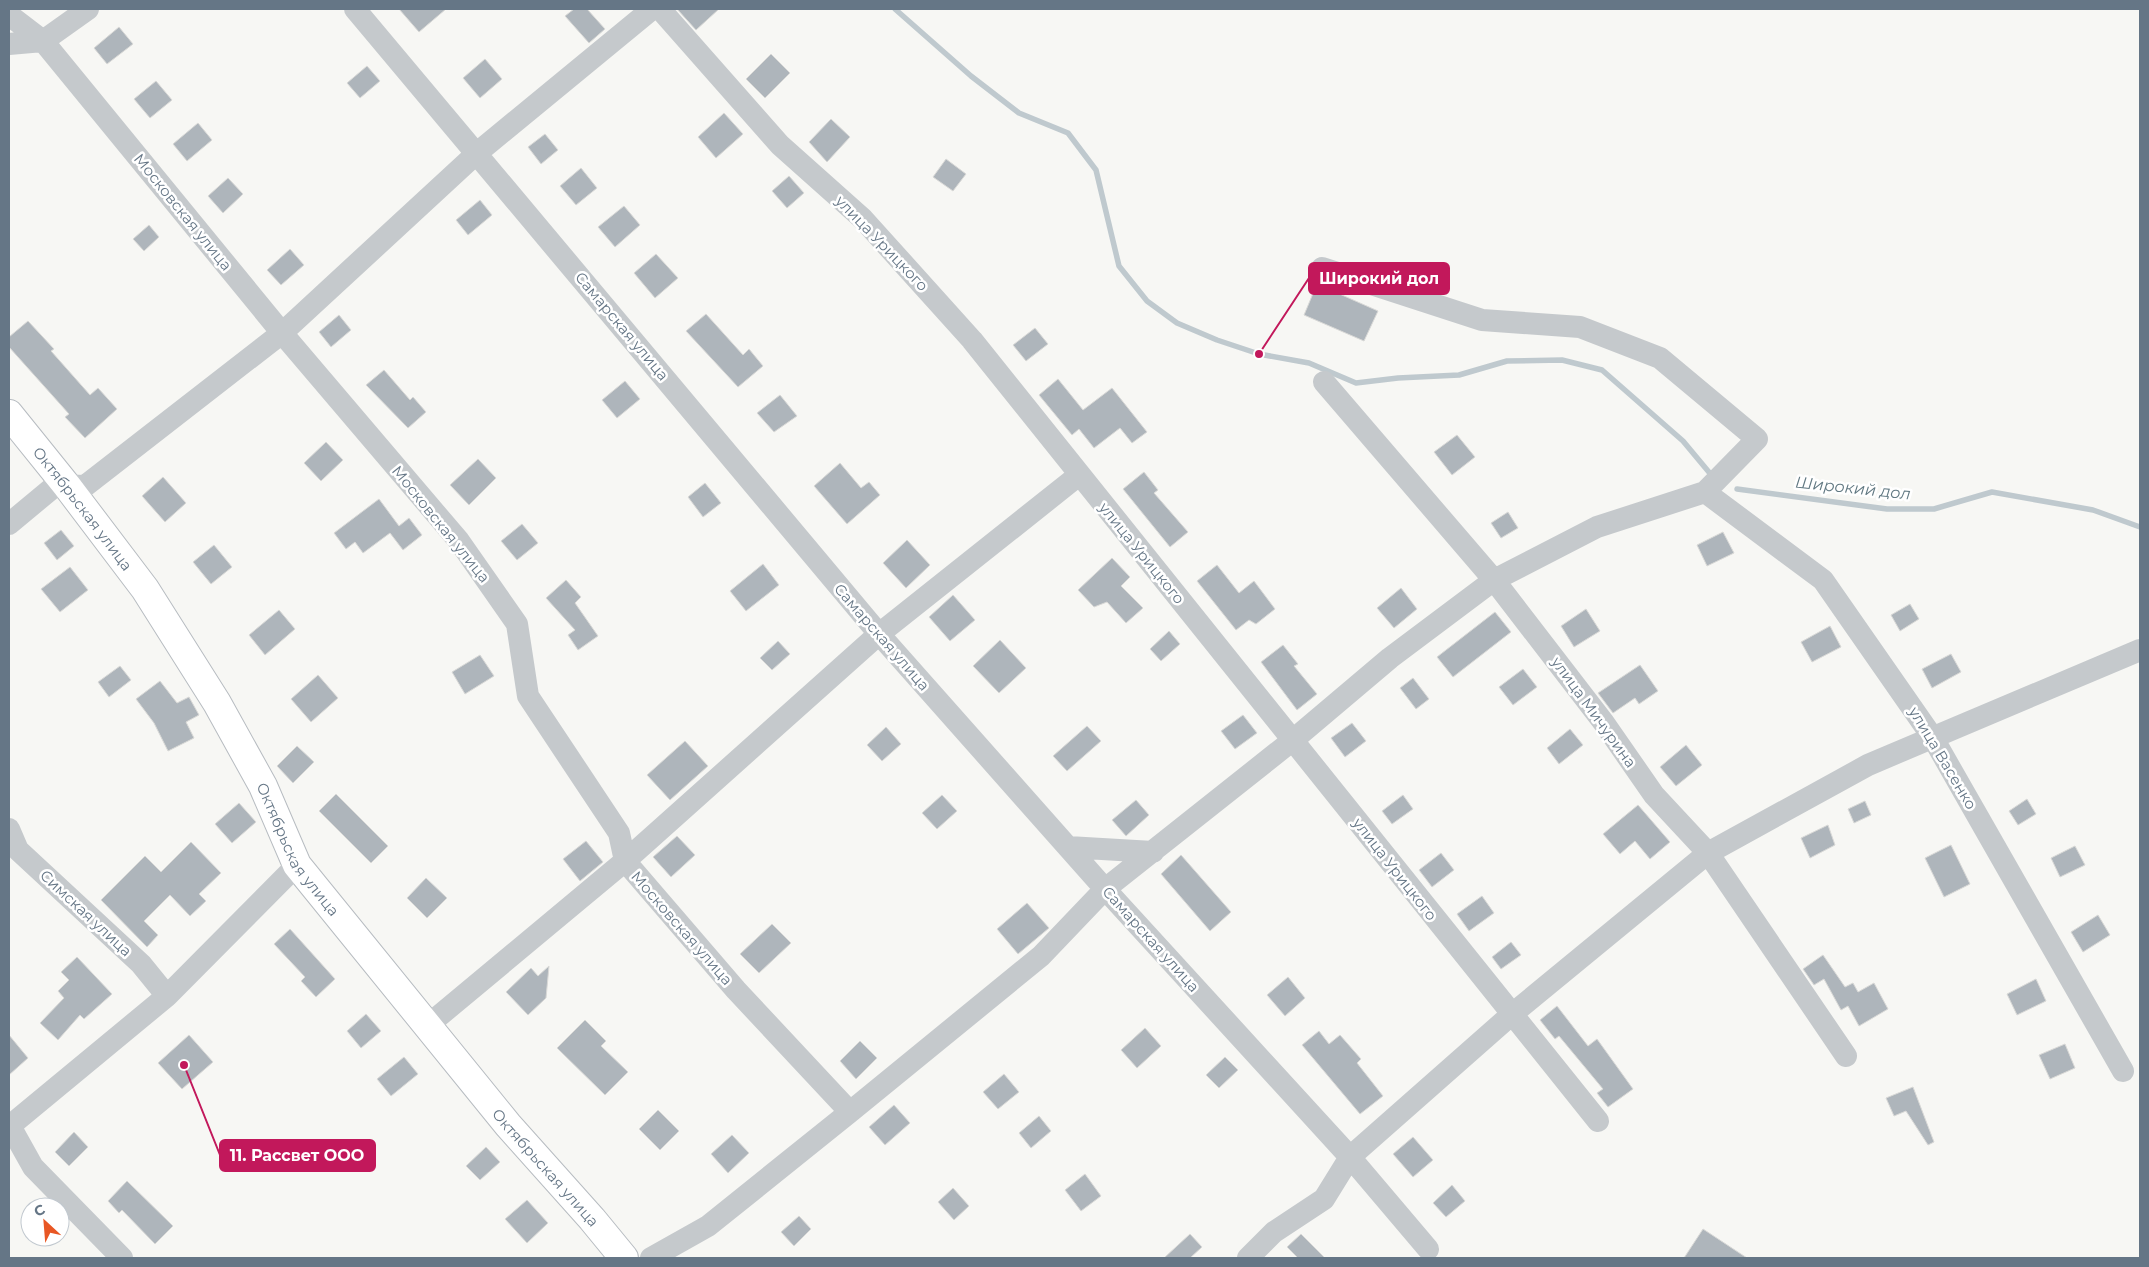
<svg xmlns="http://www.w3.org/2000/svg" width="2149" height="1267" font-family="Montserrat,sans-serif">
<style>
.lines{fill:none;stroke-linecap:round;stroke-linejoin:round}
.stream{stroke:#bfc9ce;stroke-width:5.5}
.building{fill:#aeb5bb;stroke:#d9d9d7}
.secondary-casing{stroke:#b7bcc1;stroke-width:30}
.minor{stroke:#c5c9cc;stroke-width:22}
.secondary{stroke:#fff;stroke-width:28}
.labels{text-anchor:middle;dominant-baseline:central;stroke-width:5;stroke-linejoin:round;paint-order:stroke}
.street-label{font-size:15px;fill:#657686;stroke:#fff}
.water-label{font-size:16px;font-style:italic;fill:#617882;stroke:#fff}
.leader{fill:none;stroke:#c2185b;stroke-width:2}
.callout-dot{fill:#c2185b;stroke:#fff;stroke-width:2}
.callout{fill:#c2185b;stroke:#c2185b;stroke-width:2}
.callout-label{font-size:16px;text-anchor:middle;font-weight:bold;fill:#fff}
</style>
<rect width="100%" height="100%" fill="#f7f7f4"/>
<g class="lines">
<path class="stream" d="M895,9L971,76L1019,113L1068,133L1096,170L1119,266L1147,301L1177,323L1217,340L1259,354L1309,363L1356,383L1398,378L1459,375L1507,361L1562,360L1602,370L1683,441L1713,477
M1737,489L1887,509H1934L1992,492L2093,510L2140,527"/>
</g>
<path class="building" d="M399,9H446L419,32Z
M574,9H587L605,29L589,43L565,16Z
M677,9H719L696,30Z
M119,27L133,44L107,64L94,48Z
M771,54L790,73L765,98L746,79Z
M485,59L502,79L480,98L463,78Z
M367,66L380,81L360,98L347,83Z
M156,81L172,100L150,118L134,99Z
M724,113L743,134L716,158L698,137Z
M831,119L850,137L827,162L809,142Z
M198,123L212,140L187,161L173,144Z
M545,134L558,150L541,164L528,147Z
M946,159L966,174L953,191L933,177Z
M581,168L597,188L576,205L560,186Z
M789,176L804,193L787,208L772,191Z
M228,178L243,194L223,213L208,196Z
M480,200L492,215L468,235L456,220Z
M624,206L640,225L615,247L598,227Z
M149,225L159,237L144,251L133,239Z
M290,249L304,265L281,285L267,270Z
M656,254L678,278L655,298L634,273Z
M1317,284L1378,311L1364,341L1304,315Z
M706,314L743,355L749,349L763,366L738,387L686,331Z
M339,315L351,330L331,347L319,332Z
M28,321L54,349L51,351L90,395L98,388L117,409L85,438L65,417L69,414L9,347V337Z
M1035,328L1048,344L1026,361L1013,345Z
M384,370L410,400L413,397L426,412L408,428L366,385Z
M1058,379L1083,410L1112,388L1147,432L1132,443L1120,428L1094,448L1079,429L1072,435L1039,395Z
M625,381L640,399L617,418L602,400Z
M780,395L797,416L774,432L757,413Z
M1457,435L1475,457L1452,475L1434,452Z
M326,442L343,460L321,481L304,463Z
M478,459L496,478L469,505L450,485Z
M840,463L861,488L869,482L880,495L847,524L814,486Z
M1144,472L1158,490L1154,493L1188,532L1170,547L1123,489Z
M163,477L186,503L165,522L142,496Z
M705,483L721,503L703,517L688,497Z
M379,499L399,526L409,518L422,535L403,550L390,533L363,553L355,542L346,549L334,533Z
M1508,512L1518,528L1501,538L1491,523Z
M522,524L538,543L517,560L501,541Z
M61,530L74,546L57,560L44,543Z
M1723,532L1734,553L1707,566L1697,545Z
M907,540L930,565L906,588L883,563Z
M214,545L232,567L211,584L193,562Z
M1112,558L1130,577L1121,586L1143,608L1126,623L1107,602L1094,607L1078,590Z
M763,564L779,585L746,611L730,591Z
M1217,565L1239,593L1254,581L1275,609L1256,624L1249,620L1236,630L1197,581Z
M70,567L88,590L60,612L41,589Z
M566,580L581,597L575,603L598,636L578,650L568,635L575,630L546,598Z
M1401,588L1417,609L1394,628L1377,608Z
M953,595L975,620L950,641L929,617Z
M1910,604L1919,619L1900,631L1891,615Z
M1586,609L1600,631L1574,647L1561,626Z
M279,610L295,629L265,655L249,635Z
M1495,612L1511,632L1453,677L1437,657Z
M1830,626L1841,647L1812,662L1801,642Z
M1169,631L1180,644L1161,661L1150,649Z
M1000,640L1026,668L999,693L973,666Z
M778,641L790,654L772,670L760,658Z
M1283,645L1298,664L1294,666L1317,694L1297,710L1261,662Z
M1951,654L1961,672L1932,688L1922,669Z
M480,655L494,676L465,694L452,672Z
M1640,665L1658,691L1639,704L1635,698L1613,713L1598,693Z
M120,666L131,680L109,697L98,682Z
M1523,669L1537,687L1513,705L1499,687Z
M318,675L338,698L311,722L291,699Z
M1413,678L1429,699L1416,709L1400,688Z
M160,681L177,703L189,697L199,715L186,722L194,738L168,751L154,723L136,699Z
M1243,715L1257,733L1235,749L1221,731Z
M1352,723L1366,741L1345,757L1331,738Z
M1087,726L1101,741L1067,771L1053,756Z
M886,727L901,744L882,761L867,745Z
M1570,729L1583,745L1559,764L1547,748Z
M685,741L708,766L670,800L647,775Z
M1686,745L1702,765L1676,786L1660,767Z
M297,746L314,762L293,783L277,766Z
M336,794L388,846L371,863L319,811Z
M942,795L957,811L937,829L922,813Z
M1403,795L1413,809L1392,824L1382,811Z
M2027,799L2036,814L2018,825L2009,811Z
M1136,800L1149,815L1126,836L1112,820Z
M1865,801L1871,815L1854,823L1848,809Z
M239,803L256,822L232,843L215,824Z
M1638,805L1670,842L1650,859L1635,841L1620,854L1603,834Z
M1828,825L1835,845L1810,858L1801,838Z
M677,836L695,855L671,877L653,857Z
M586,841L603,862L580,881L563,859Z
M191,842L221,873L199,894L206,901L190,916L170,895L144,921L158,935L147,947L101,900L145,856L161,872Z
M1951,845L1970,884L1944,897L1925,858Z
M2075,846L2085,865L2060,877L2051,858Z
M1441,853L1454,870L1432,887L1419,870Z
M1181,855L1231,912L1210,931L1161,874Z
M426,878L447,898L427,918L407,898Z
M1482,896L1494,913L1469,931L1457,914Z
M1027,903L1049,928L1018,954L997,929Z
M2098,915L2110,935L2083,952L2071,932Z
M772,924L791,943L759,973L740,954Z
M290,929L335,979L316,997L301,981L305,977L274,944Z
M1511,942L1521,955L1501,969L1492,957Z
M1823,955L1845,987L1853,983L1858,992L1874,983L1888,1009L1859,1026L1848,1006L1841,1010L1824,979L1814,985L1803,969Z
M77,957L112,994L84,1019L80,1015L58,1040L40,1023L64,998L58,991L69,980L61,972Z
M549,966L546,998L528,1015L506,992L531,968L538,976Z
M1288,977L1305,998L1285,1016L1267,995Z
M2036,979L2046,1001L2017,1015L2007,994Z
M1557,1006L1588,1046L1597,1039L1633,1089L1608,1107L1597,1093L1603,1089L1559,1036L1555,1039L1540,1020Z
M366,1014L381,1031L361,1048L347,1031Z
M585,1020L606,1041L601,1046L628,1072L605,1095L557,1048Z
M1145,1028L1161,1046L1137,1068L1121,1050Z
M1319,1031L1329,1044L1340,1035L1361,1059L1357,1063L1383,1096L1360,1114L1302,1045Z
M9,1035L28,1058L9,1075Z
M189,1035L213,1062L182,1089L158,1063Z
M860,1041L877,1058L856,1079L840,1061Z
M2065,1044L2075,1068L2050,1079L2039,1055Z
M404,1057L418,1074L391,1096L377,1079Z
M1225,1057L1238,1070L1219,1088L1206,1075Z
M1004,1074L1019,1092L998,1109L983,1092Z
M1913,1087L1934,1142L1928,1145L1906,1111L1894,1116L1886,1098Z
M894,1105L910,1123L885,1145L869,1127Z
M658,1110L679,1131L660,1150L639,1129Z
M1039,1116L1051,1131L1031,1148L1019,1133Z
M74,1132L88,1147L69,1166L55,1152Z
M732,1135L749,1153L728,1173L711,1154Z
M1413,1137L1433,1160L1413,1177L1393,1154Z
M486,1147L500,1162L480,1180L466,1166Z
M1085,1174L1101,1196L1081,1211L1065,1190Z
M127,1181L173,1226L155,1244L122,1210L119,1213L108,1201Z
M1452,1185L1465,1201L1446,1217L1433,1203Z
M953,1188L969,1206L954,1220L938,1202Z
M527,1200L548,1223L527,1243L505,1219Z
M799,1216L811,1229L794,1246L781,1232Z
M1703,1229L1747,1258H1684Z
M1190,1234L1202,1247L1190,1258H1164Z
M1301,1234L1325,1258H1298L1287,1247Z"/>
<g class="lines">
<g class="secondary-casing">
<g id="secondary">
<path id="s1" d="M9,414L67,486L145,589L217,703L263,786L297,865L508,1125L592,1219L624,1258"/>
</g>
</g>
<path class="minor" d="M355,9L879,634L1105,889L1350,1157L1428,1249
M660,9L780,145L863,219L972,340L1598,1121
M9,15L43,41L282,333L459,541L517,624L528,696L619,833L625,861L736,990L850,1112
M9,44L43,41L88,9
M1324,382L1494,580L1604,723L1654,795L1708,853L1846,1056
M1705,492L1823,580L1933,738L2123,1071
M9,524L56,485L85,486L282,333L477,153L652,9
M9,829L18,850L141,964L167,996
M1068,847L1153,852
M427,1026L625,861L879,634L1079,475
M9,1124L33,1167L122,1258
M11,1125L167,996L297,865
M651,1258L708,1226L850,1112L1041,956L1105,889L1293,740L1390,658L1494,580L1597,527L1705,492L1757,439L1660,358L1580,327L1482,320L1322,268
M1248,1258L1274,1232L1324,1199L1350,1157L1511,1015L1708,853L1868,765L2140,650"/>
<use href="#secondary" class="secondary"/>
</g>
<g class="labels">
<g class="street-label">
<text transform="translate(183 212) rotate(51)">Московская улица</text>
<text transform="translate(882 243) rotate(46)">улица Урицкого</text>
<text transform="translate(622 326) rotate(50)">Самарская улица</text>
<text stroke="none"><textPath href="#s1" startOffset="120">Октябрьская улица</textPath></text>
<text transform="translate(441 524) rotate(51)">Московская улица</text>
<text transform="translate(1142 553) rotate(51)">улица Урицкого</text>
<text transform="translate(882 637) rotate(49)">Самарская улица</text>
<text transform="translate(1594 712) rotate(54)">улица Мичурина</text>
<text transform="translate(1943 758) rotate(59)">улица Васенко</text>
<text stroke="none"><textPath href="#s1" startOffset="524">Октябрьская улица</textPath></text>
<text transform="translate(1395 869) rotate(52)">улица Урицкого</text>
<text transform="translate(86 913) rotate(43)">Симская улица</text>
<text transform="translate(682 928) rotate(49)">Московская улица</text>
<text transform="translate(1151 939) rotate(48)">Самарская улица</text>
<text stroke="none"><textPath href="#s1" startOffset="929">Октябрьская улица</textPath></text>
</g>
<g class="water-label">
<text transform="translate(1853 488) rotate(6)">Широкий дол</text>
</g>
</g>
<path class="leader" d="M1259 354L1309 278M184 1065L220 1155"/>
<g class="callout-dot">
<circle cx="1259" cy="354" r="5"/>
<circle cx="184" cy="1065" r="5"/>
</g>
<g class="callout">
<rect x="1309" y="263" width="140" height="31" rx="5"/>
<rect x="220" y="1140" width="155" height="31" rx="5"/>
</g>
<g class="callout-label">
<text x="1379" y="284">Широкий дол</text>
<text x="297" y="1161">11. Рассвет ООО</text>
</g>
<rect width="2149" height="1267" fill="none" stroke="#657686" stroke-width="20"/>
<g transform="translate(45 1222) rotate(334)"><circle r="24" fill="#ffffff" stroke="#c1c8cf"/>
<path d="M0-4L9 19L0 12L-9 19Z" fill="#e85724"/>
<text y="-8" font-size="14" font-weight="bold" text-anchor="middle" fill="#657686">С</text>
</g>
</svg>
